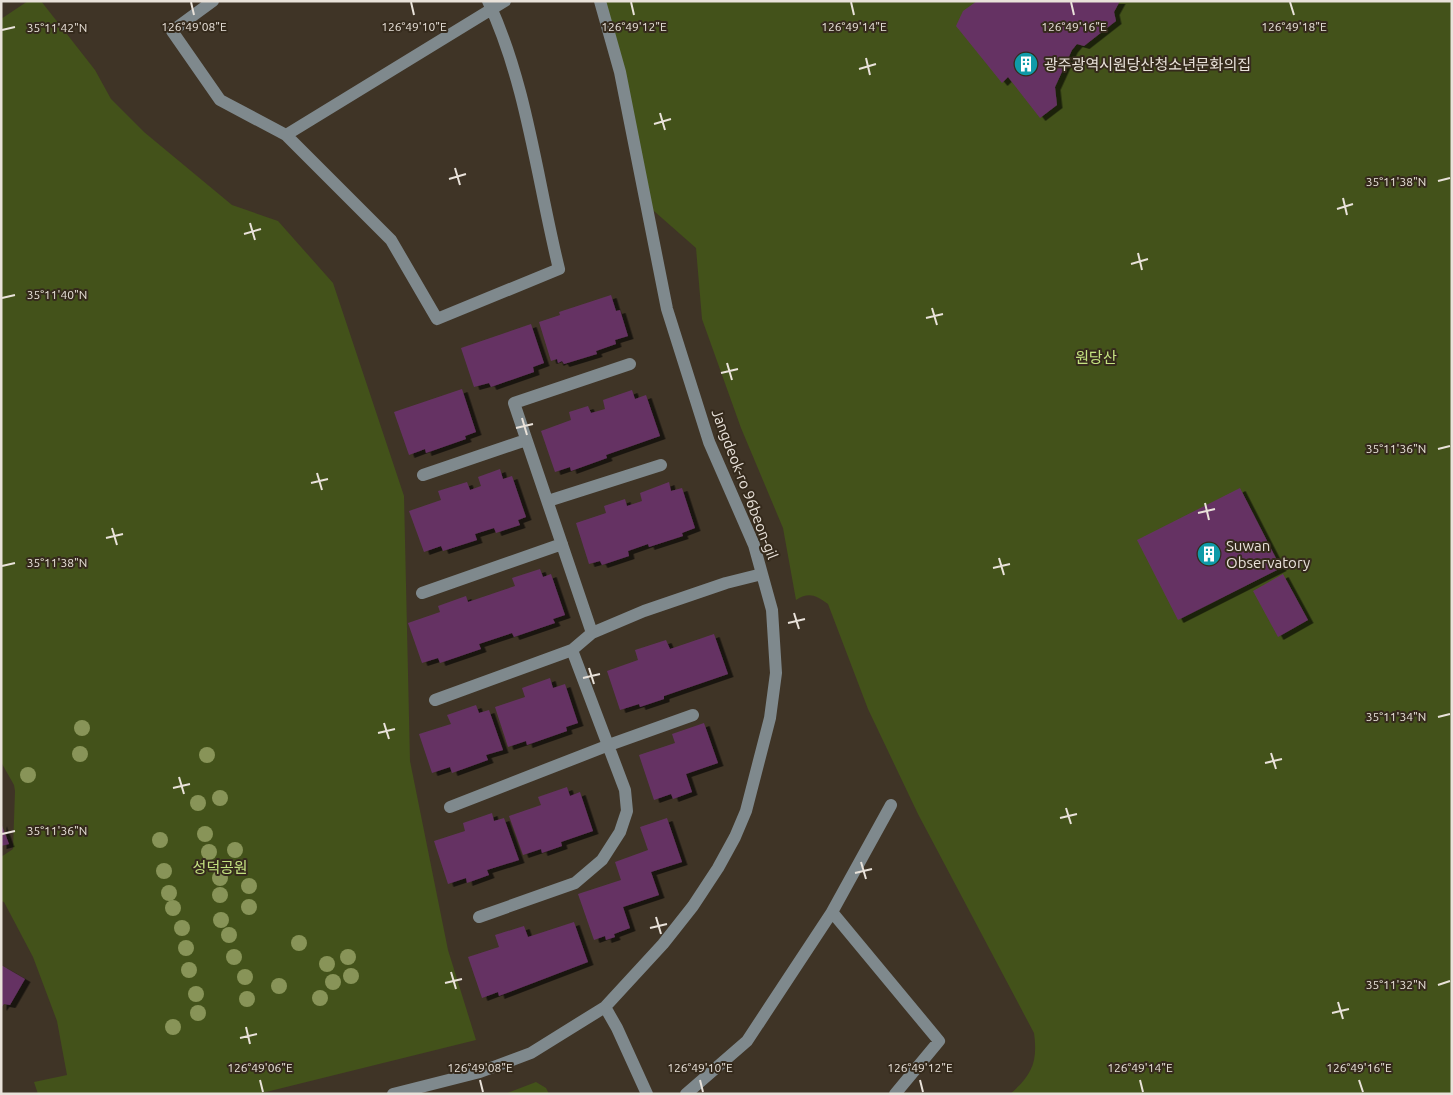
<svg xmlns="http://www.w3.org/2000/svg" width="1453" height="1095" font-family="Ubuntu,'Noto Sans KR',sans-serif">
<style>
.green{fill:#43521a}
.building{fill:#653363;filter:url(#shadow)}
.lines{fill:none;stroke-linecap:round;stroke-linejoin:round}
.minor{stroke:#7f898d;stroke-width:12}
.tree{fill:#889458}
.ticks{fill:none;stroke:#e9e2da;stroke-width:2}
.labels{text-anchor:middle;dominant-baseline:central;stroke-width:4;stroke-linejoin:round;paint-order:stroke}
.poi-label{font-size:15px;fill:#e9e2da;stroke:#352a1c;text-anchor:start}
.park-label{font-size:15px;fill:#c4e280;stroke:#352a1c}
.street-label{font-size:15px;fill:#e9e2da;stroke:#352a1c}
.ticks-label{font-size:12px;text-anchor:middle;fill:#e9e2da;stroke:#352a1c;stroke-width:4;stroke-linejoin:round;paint-order:stroke}
</style>
<defs>
<filter id="shadow"><feDropShadow dx="5.5" dy="3" stdDeviation="0" flood-color="#0009"/></filter>
</defs>
<rect width="100%" height="100%" fill="#3f3426"/>
<path class="green" d="M28,1H41L95,70L111,99L144,132L232,205L278,221L333,283L404,496L410,761L448,950L476,1040L258,1094H38L34,1082L67,1075L57,1021L33,957L4,902L1,901V857L13,849L15,791L14,785L1,762V19Z
M598,1H1452V1094H1010C1032,1075 1038,1062 1034,1033L918,814L868,709L828,604C815,595 809,592 796,600L783,528L741,428L702,319L696,248L646,204Z
M536,1082L546,1088L549,1094H505Z"/>
<path class="building" d="M977,1H1120L1114,12L1116,21L1084,46L1077,44L1072,50L1055,87L1057,105L1040,118L1008,77L1002,83L956,26L963,11Z
M611,295L616,311L620,310L628,336L615,340L616,344L596,351L597,354L564,364L562,361L558,363L557,359L551,361L539,322L560,315L559,312Z
M531,324L544,363L533,367L534,372L491,387L489,383L474,387L461,348Z
M462,389L476,432L465,436L466,439L426,453L425,449L409,455L394,412Z
M632,390L635,399L646,395L660,436L606,455L607,458L571,471L570,467L555,472L541,431L571,420L569,412L588,406L591,413L605,409L603,400Z
M500,469L503,479L512,476L526,517L518,520L520,525L496,533L494,528L475,534L477,540L443,551L441,546L424,552L409,511L441,500L438,491L467,482L470,490L481,486L478,477Z
M669,482L671,491L682,488L695,528L682,533L683,536L649,547L648,544L628,551L629,556L602,565L600,561L589,564L576,523L606,513L604,506L625,499L627,506L642,501L640,493Z
M1240,488L1281,568L1178,620L1137,540Z
M540,569L543,577L551,574L565,615L553,619L555,623L514,637L512,633L479,644L481,649L440,663L438,658L422,663L408,623L440,612L438,606L466,596L468,602L515,586L512,578Z
M1283,574L1308,620L1278,637L1253,591Z
M714,634L728,674L664,696V699L640,707L639,704L620,710L607,671L638,660L635,650L666,640L670,649Z
M550,678L553,688L565,684L578,723L566,727L567,731L527,745L526,741L508,747L495,707L525,697L522,688Z
M476,705L479,713L489,710L503,750L486,755L488,760L452,773L450,767L432,773L419,734L451,724L447,715Z
M704,723L718,763L686,774L692,792L673,799L671,794L654,800L639,755L675,743L672,734Z
M567,787L570,796L580,792L593,831L561,842L562,846L542,853L541,849L523,855L509,816L541,805L538,797Z
M492,813L494,821L504,818L519,860L487,870L489,875L467,883L466,878L448,884L434,841L465,831L463,823Z
M667,818L682,862L651,872L659,895L623,907L630,928L614,934L615,937L606,940L605,936L594,940L578,894L621,880L615,862L648,850L640,827Z
M1,823L9,844L1,846Z
M574,922L588,962L499,996L498,992L482,998L468,957L499,947L495,935L524,926L528,937Z
M1,965L25,979L10,1005L4,1004L1,1008Z"/>
<g class="lines">
<path class="minor" d="M213,1L172,31L220,100L286,135L391,240L437,319L559,269C537,180 527,84 488,1
M286,135L505,1
M423,475L526,440
M548,501L661,465
M422,593L562,544
M592,633L514,403L630,364
M435,700L572,650L592,633L644,611L726,583L762,574
M450,807L609,745L693,715
M832,912L891,805
M479,917L575,883L602,860L620,832L627,811L625,790L572,650
M605,1007L617,1028L647,1094
M393,1094L480,1072L531,1053L605,1007L663,944L693,906L718,868L735,837L746,811L770,718L776,673L772,610L754,545L709,442L667,309L620,72L600,1
M686,1094L747,1041L832,912L939,1041L895,1094"/>
</g>
<g class="tree">
<circle cx="82" cy="728" r="8"/>
<circle cx="80" cy="754" r="8"/>
<circle cx="207" cy="755" r="8"/>
<circle cx="28" cy="775" r="8"/>
<circle cx="220" cy="798" r="8"/>
<circle cx="198" cy="803" r="8"/>
<circle cx="205" cy="834" r="8"/>
<circle cx="160" cy="840" r="8"/>
<circle cx="235" cy="850" r="8"/>
<circle cx="209" cy="852" r="8"/>
<circle cx="164" cy="871" r="8"/>
<circle cx="220" cy="878" r="8"/>
<circle cx="249" cy="886" r="8"/>
<circle cx="169" cy="893" r="8"/>
<circle cx="220" cy="895" r="8"/>
<circle cx="249" cy="907" r="8"/>
<circle cx="173" cy="908" r="8"/>
<circle cx="221" cy="920" r="8"/>
<circle cx="182" cy="928" r="8"/>
<circle cx="229" cy="935" r="8"/>
<circle cx="299" cy="943" r="8"/>
<circle cx="186" cy="948" r="8"/>
<circle cx="234" cy="957" r="8"/>
<circle cx="348" cy="957" r="8"/>
<circle cx="327" cy="964" r="8"/>
<circle cx="189" cy="970" r="8"/>
<circle cx="351" cy="976" r="8"/>
<circle cx="245" cy="977" r="8"/>
<circle cx="333" cy="982" r="8"/>
<circle cx="279" cy="986" r="8"/>
<circle cx="196" cy="994" r="8"/>
<circle cx="320" cy="998" r="8"/>
<circle cx="247" cy="999" r="8"/>
<circle cx="198" cy="1013" r="8"/>
<circle cx="173" cy="1027" r="8"/>
</g>
<path class="ticks" d="M191,2L194,15M411,2L414,15M631,2L634,15M851,2L854,15M1071,2L1074,15M1290,2L1294,15M2,30L15,27M866,58L870,75M859,69L876,64M660,113L665,130M654,124L671,119M455,168L460,185M449,179L466,174M1438,181L1450,178M1343,198L1347,215M1337,209L1353,204M250,223L255,240M244,234L261,229M1138,253L1142,270M1131,264L1148,259M2,298L15,295M932,308L937,325M926,318L943,314M727,363L732,380M721,373L738,369M522,418L527,435M516,428L533,424M1438,449L1450,446M317,473L322,490M311,483L328,479M1205,503L1209,520M1198,513L1215,509M112,528L117,545M106,538L123,534M999,558L1004,575M2,566L15,563M993,568L1010,564M794,613L799,629M788,623L805,619M589,668L594,684M583,678L600,674M1438,717L1450,714M384,723L389,739M378,733L395,729M1271,753L1276,769M1265,763L1282,759M179,777L184,794M173,788L190,784M1066,808L1071,824M1060,818L1077,814M2,834L15,831M861,862L866,879M855,873L872,869M656,917L661,934M650,928L667,924M451,972L456,989M445,983L462,979M1438,985L1450,981M1338,1002L1343,1019M1332,1013L1349,1009M246,1027L250,1044M240,1038L257,1034M260,1080L263,1092M480,1080L483,1092M700,1080L703,1092M920,1080L923,1092M1140,1080L1143,1092M1359,1080L1363,1092"/>
<defs>
<g id="building-disc" transform="scale(1.25)"><circle r="9.5" fill="#0f9aa8" stroke="#352a1c"/><path d="M-4-6H4V6H1V3H-1V6H-4ZM-2.5-4.3h1.7v1.8h-1.7ZM.8-4.3h1.7v1.8H.8ZM-2.5-1h1.7V.8h-1.7ZM.8-1h1.7V.8H.8Z" fill="#fff"/></g>
</defs>
<g fill-rule="evenodd">
<use href="#building-disc" x="1026" y="64"/>
<use href="#building-disc" x="1209" y="554"/>
</g>
<g class="labels">
<g class="poi-label">
<text x="1044" y="64">광주광역시원당산청소년문화의집</text>
<text x="1226" y="545">Suwan<tspan x="1226" dy="17">Observatory</tspan></text>
</g>
<g class="park-label">
<text x="1096" y="357">원당산</text>
<text x="220" y="867">성덕공원</text>
</g>
<g class="street-label">
<text transform="translate(745 484) rotate(69)">Jangdeok-ro 96beon-gil</text>
</g>
</g>
<g class="ticks-label">
<text x="194" y="31">126°49'08"E</text>
<text x="414" y="31">126°49'10"E</text>
<text x="634" y="31">126°49'12"E</text>
<text x="854" y="31">126°49'14"E</text>
<text x="1074" y="31">126°49'16"E</text>
<text x="1294" y="31">126°49'18"E</text>
<text x="57" y="32">35°11'42"N</text>
<text x="1396" y="186">35°11'38"N</text>
<text x="57" y="299">35°11'40"N</text>
<text x="1396" y="453">35°11'36"N</text>
<text x="57" y="567">35°11'38"N</text>
<text x="1396" y="721">35°11'34"N</text>
<text x="57" y="835">35°11'36"N</text>
<text x="1396" y="989">35°11'32"N</text>
<text x="260" y="1072">126°49'06"E</text>
<text x="480" y="1072">126°49'08"E</text>
<text x="700" y="1072">126°49'10"E</text>
<text x="920" y="1072">126°49'12"E</text>
<text x="1140" y="1072">126°49'14"E</text>
<text x="1359" y="1072">126°49'16"E</text>
</g>
<rect width="1453" height="1095" fill="none" stroke="#e9e2da" stroke-width="5"/>
</svg>
